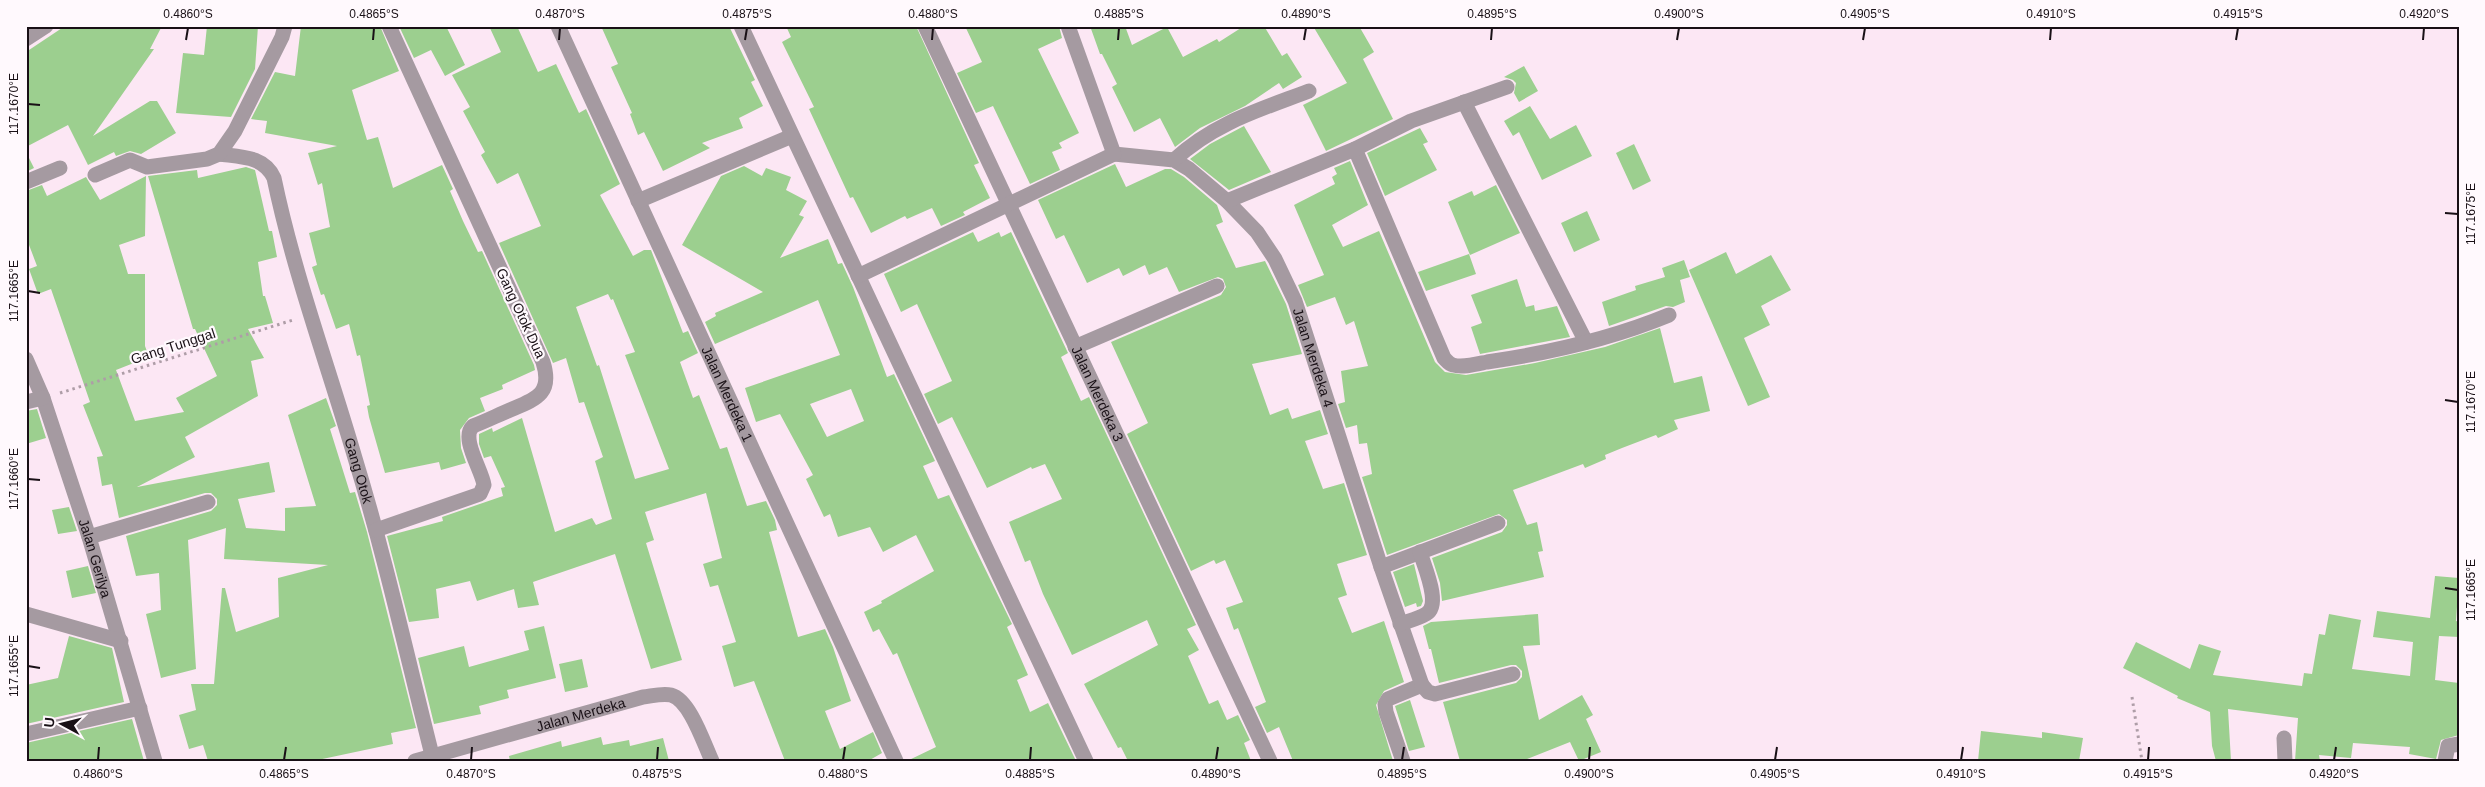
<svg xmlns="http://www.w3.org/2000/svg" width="2485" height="787" font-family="Helvetica,sans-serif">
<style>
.building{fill:#9ccf8f;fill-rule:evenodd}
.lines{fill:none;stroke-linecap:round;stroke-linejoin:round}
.path{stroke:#ae9da7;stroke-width:3;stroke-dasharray:2.5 4;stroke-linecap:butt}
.minor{stroke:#a59aa1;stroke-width:15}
.ticks{fill:none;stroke:#191016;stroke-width:2}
.labels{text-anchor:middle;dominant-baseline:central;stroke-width:4.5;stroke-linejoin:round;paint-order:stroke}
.street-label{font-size:14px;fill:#191016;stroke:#fff9fd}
.neatline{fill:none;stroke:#191016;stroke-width:2}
.ticks-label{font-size:12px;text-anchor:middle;fill:#191016}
</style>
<rect width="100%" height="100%" fill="#fce7f4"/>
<path class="building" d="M65,26H162L150,49H154L93,136L150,101H157L176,133L141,154L130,151L116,156L114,152L88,165L68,125L26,147V52Z
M207,26H258L255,69L231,117L176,113L183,53L204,55Z
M301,26H380L399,71L352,90L367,140L378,137L393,188L442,165L453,189L450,191L463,221L478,252L482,251L534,365L535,370L502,385L503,389L480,398L485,411L469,418L460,430L461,448L466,463L441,470L439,462L385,473L369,417L367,406L370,405L360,355L357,356L349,324L336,329L324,294L321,295L312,267L317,265L309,233L330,227L322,183L318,185L308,153L337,146L265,133L267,121L251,119L275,72L295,76Z
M399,26H446L465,65L445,76L431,50L414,58Z
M489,26H517L538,72L556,64L579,113L586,109L620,184L600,195L633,256L644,250H651L683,333L688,331L698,353L680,362L693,398L699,395L720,449L727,447L747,506L766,501L775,520L777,530L769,532L798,637L825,629L833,647L851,701L825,711L840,749L873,732L882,753L868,761H785L754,681L734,687L722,646L736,642L718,585L710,587L703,564L722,558L706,493L645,512L654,540L646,543L682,660L651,669L615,554L533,582L539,605L518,608L514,589L477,601L470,581L436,589L439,618L409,622L387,536L443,521L442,517L503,496L501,488L505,487L491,456L484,458L479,444V434L492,428L493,432L522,418L555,532L592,518L596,525L612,519L595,461L603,457L584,402L579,403L566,358L553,363L499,243L541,226L518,173L497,184L481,155L485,152L463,111L470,107L452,75L501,52ZM608,294L611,300L613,299L635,352L625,355L669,469L635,479L599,365L597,366L576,307Z
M601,26H729L755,80L751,82L763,106L739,118L743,128L702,143L710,148L663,171L644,132L638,135L630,114L632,113L611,67L618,64Z
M786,26H916L979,163L974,165L990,198L963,212L965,215L941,226L932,208L907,219L905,216L871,233L853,197L850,198L809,109L814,107L782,42L791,37Z
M965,26H1059L1062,38L1038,49L1079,133L1059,143L1062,148L1052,152L1060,170L1030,184L993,106L976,113L957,73L982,62Z
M1090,26H1125L1132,45L1167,27L1183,57L1217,39L1219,42L1244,26H1264L1282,56L1287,53L1302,77L1283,89L1279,83L1245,106L1200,128L1175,147L1160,118L1134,132L1112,87L1117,84L1102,54H1100Z
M1313,26H1359L1374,52L1363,59L1393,119L1326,151L1303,105L1347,83Z
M1524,66L1538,91L1519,102L1514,93L1516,83L1513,80L1504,77Z
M1530,106L1550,139L1576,125L1592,156L1542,180L1519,132L1513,136L1504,121Z
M1244,126L1271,172L1229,190L1190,159L1210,144Z
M1420,128L1428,142L1423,144L1437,170L1385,196L1367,153Z
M1634,144L1651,181L1633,190L1616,153Z
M26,152L34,168L26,172Z
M1350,161L1368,205L1332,225L1343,247L1379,231L1435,362L1445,372L1466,375L1535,363L1605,347L1660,328L1674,383L1702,376L1710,411L1674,420L1678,429L1658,438L1656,435L1622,448L1605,455L1606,459L1585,468L1583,464L1513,490L1527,525L1537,522L1543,551L1538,552L1544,577L1442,601L1440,583L1432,558L1502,532L1507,525V520L1499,514L1387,555L1362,477L1372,474L1367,443L1359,444L1357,425L1346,428L1338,404L1345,402L1341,371L1368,366L1354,321L1346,325L1335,297L1307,307L1298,285L1324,275L1294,205L1335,184L1332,177L1337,174L1334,168Z
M1115,164L1126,187L1165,169H1171L1184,177L1217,205L1223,222L1216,225L1236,268L1265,261L1286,304L1302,354L1252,364L1270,415L1288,408L1292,419L1320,410L1328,434L1305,441L1323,489L1344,483L1367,555L1337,564L1347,595L1338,598L1352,633L1384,621L1404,682L1384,691L1376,705L1393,761H1293L1279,727L1267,733L1255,707L1266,702L1238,628L1234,630L1226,608L1243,602L1225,560L1216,564L1214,560L1191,571L1127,434L1148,423L1111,342L1221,295L1226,287L1223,279L1218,277L1179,292L1167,267L1149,275L1145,265L1123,276L1119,268L1087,283L1064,235L1056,239L1038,200Z
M744,166L762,176L766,168L791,177L786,190L807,201L799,215L804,217L780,258L828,239L838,264L842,263L853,287L887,377L894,374L935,461L923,466L938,499L949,495L1012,624L1007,627L1028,675L1017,680L1030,712L1048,703L1076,761H907L936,747L897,653L893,655L879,629L873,632L864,612L882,603L881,601L934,571L916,535L883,552L870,527L838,537L830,514L824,517L806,479L813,475L780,414L756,422L745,388L840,355L818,300L715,344L705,322L716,316L715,313L763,292L682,245L721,176ZM851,389L864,421L827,437L810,404Z
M246,167L255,170L269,231H272L277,257L258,262L263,296H265L273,323L248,329L264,358L251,361L258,396L185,437L195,457L137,487L269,462L275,492L238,499L246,528L285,531V508L316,506L288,415L326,398L336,426L330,429L350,493L355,492L367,532L416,728L391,733L393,744L313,761H208L203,745L189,749L179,715L196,710L191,684H214L222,588H225L236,632L279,617L278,578L328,565L224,559L226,528L188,540L196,669L161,678L146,614L161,610L159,573L136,576L126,536L211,511L217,505V499L211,493H205L119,518L112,484L102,486L97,457L103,456L83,405L90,402L51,289L38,294L29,269L37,266L26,237V191L42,185L47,196L86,177L100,200L146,176L145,236L119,245L128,274H145V346L149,357L116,370L135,421L184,412L176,398L217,376L195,329H193L148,176L197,170L198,178Z
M1496,185L1520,233L1470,255L1448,202L1472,191L1474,196Z
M1587,211L1600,240L1574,252L1561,223Z
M973,232L978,242L999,232L1001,237L1011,232L1068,353L1061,357L1081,401L1089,397L1196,625L1187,629L1199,650L1188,656L1209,704L1218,700L1227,720L1238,715L1250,740L1244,743L1251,761H1128L1121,747L1118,748L1084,684L1158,645L1147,620L1072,655L1043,594L1030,560L1025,562L1009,522L1062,499L1045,464L1032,469L1031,467L987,488L952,417L938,424L924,394L952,381L917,304L901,312L884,274Z
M1726,252L1736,274L1771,255L1791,290L1761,306L1770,325L1744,338L1770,397L1748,406L1689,270Z
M1469,254L1476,274L1426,291L1418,272Z
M1684,260L1690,277L1680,280L1685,302L1673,307L1666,306L1609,326L1602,302L1636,290L1635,286L1665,277L1662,268Z
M1517,279L1526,307L1534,305L1535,311L1557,306L1570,337L1480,354L1471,327L1482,323L1471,295Z
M37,409L46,438L26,444V411Z
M69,507L77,531L58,534L52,510Z
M1414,564L1423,601L1421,606L1417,607L1416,603L1405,607L1393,572Z
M88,566L96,593L72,598L66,571Z
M2435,576L2459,578L2456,621L2459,622V637L2439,636L2435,680L2459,683V735L2441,740L2436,759L2409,754L2410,747L2353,743L2351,758L2319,755L2320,761H2295L2298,718L2228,709L2231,761H2216L2212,746L2210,712L2177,698L2178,696L2123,668L2136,642L2190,669L2199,644L2221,651L2213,675L2302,686L2304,673L2312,674L2319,634L2325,635L2329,614L2361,620L2352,669L2410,676L2413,642L2373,637L2377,611L2430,618Z
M1538,614L1540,645L1523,646L1539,720L1582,695L1593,715L1586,719L1601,752L1579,761L1570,742L1522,761H1460L1443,702L1516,683L1522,677V671L1516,665H1511L1439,683L1431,649H1429L1423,626L1431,622Z
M544,626L556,678L507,690L509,698L479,706L481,714L434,724L418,658L464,646L469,667L529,650L524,631Z
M69,636L112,648L124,702L26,724V685L58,678Z
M582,659L588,687L565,692L559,664Z
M1410,700L1425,747L1409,751L1395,706Z
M132,719L144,761H26V743Z
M1981,731L2042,738V732L2083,738L2079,761H1978Z
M601,737L603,745L629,740L630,746L663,738L669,761H510L509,756L561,741L562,747Z"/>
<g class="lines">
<path class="path" d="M60,393L293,320
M2132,697L2142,761"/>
<g class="minor">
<path id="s1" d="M558,26L896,761"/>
<path d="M741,26L1086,761"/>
<path id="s2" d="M925,26L1270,761"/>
<path id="s3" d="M1068,26L1114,154L1174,160L1189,169L1227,201L1257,232L1275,259L1295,301L1381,567L1422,685L1388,699L1385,704L1386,712L1403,761"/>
<path d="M26,39L46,26"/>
<path d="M1464,102L1586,342"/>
<path d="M1355,149L1444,358C1447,361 1449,364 1453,365C1462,368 1477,364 1487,362C1549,353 1611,339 1669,315"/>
<path id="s4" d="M219,154C241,157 264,156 274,178C294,274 328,365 355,458C385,556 407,656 432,755"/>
<path d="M1174,160C1214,123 1259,110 1309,91"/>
<path d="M95,175L130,160L147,167L207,159L219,154L235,131L282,37L285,26"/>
<path d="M26,182L60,168"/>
<path d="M638,201L792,136"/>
<path d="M1227,201L1355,149L1411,121L1507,87"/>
<path d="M858,276L1114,154"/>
<path d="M1075,347L1217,286"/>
<path id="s5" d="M26,359L43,398L89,537L155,761"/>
<path d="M26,402L43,398"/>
<path d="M376,530L480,494L484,485C482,470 460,438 473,426C486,421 498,415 510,410C536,399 553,394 543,362L389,26"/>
<path d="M89,537L208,502"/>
<path d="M1381,567L1498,523"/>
<path d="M26,614L121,641"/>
<path d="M1400,624C1408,621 1418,619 1426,614C1442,605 1424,566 1420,552"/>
<path d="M1422,685L1428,692L1435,694L1513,674"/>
<path d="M26,734L140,708"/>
<path d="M2284,738L2285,761"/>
<path id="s6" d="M415,761L643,697C652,696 662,693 671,695C690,700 704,744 712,761"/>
<path d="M2445,761L2448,746L2459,744"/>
</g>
</g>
<path class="ticks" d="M186,40L188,28M373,40L374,28M559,40L560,28M745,40L747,28M932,40L933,28M1118,40L1119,28M1304,40L1306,28M1491,40L1492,28M1677,40L1679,28M1863,40L1865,28M2050,40L2051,28M2236,40L2238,28M2423,40L2424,28M28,104L40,105M2445,213L2458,214M28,291L40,293M2445,400L2458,402M28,479L40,480M2445,588L2458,590M28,666L40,668M98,760L99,747M284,760L286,747M471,760L472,747M657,760L658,747M843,760L845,747M1030,760L1031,747M1216,760L1218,747M1402,760L1404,747M1589,760L1590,747M1775,760L1777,747M1961,760L1963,747M2148,760L2149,747M2334,760L2336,747"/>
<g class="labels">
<g class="street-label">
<text transform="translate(521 313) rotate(65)">Gang Otok Dua</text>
<text transform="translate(173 346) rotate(-18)">Gang Tunggal</text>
<text stroke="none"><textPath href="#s3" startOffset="445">Jalan Merdeka 4</textPath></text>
<text stroke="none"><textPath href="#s1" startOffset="405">Jalan Merdeka 1</textPath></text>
<text stroke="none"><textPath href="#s2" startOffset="406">Jalan Merdeka 3</textPath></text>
<text stroke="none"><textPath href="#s4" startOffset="368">Gang Otok</textPath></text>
<text stroke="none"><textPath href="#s5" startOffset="211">Jalan Gerilya</textPath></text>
<text stroke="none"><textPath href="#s6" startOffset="172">Jalan Merdeka</textPath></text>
</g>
</g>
<rect width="2485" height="787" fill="none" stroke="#fff9fd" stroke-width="55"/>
<g transform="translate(62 724) rotate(277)" stroke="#fff9fd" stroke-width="4" paint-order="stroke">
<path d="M0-4L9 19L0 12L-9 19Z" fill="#191016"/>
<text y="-8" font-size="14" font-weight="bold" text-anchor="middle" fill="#191016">U</text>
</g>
<rect x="28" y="28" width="2430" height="732" class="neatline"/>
<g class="ticks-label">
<text x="188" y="18">0.4860°S</text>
<text x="374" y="18">0.4865°S</text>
<text x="560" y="18">0.4870°S</text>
<text x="747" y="18">0.4875°S</text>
<text x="933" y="18">0.4880°S</text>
<text x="1119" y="18">0.4885°S</text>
<text x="1306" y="18">0.4890°S</text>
<text x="1492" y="18">0.4895°S</text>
<text x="1679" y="18">0.4900°S</text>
<text x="1865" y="18">0.4905°S</text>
<text x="2051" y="18">0.4910°S</text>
<text x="2238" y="18">0.4915°S</text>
<text x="2424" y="18">0.4920°S</text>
<text transform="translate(14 104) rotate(-90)" y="4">117.1670°E</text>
<text transform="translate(2471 214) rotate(-90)" y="4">117.1675°E</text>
<text transform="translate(14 291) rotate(-90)" y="4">117.1665°E</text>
<text transform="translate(2471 402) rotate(-90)" y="4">117.1670°E</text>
<text transform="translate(14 479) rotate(-90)" y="4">117.1660°E</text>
<text transform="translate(2471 590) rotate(-90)" y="4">117.1665°E</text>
<text transform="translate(14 666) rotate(-90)" y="4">117.1655°E</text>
<text x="98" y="778">0.4860°S</text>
<text x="284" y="778">0.4865°S</text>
<text x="471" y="778">0.4870°S</text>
<text x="657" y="778">0.4875°S</text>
<text x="843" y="778">0.4880°S</text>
<text x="1030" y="778">0.4885°S</text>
<text x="1216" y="778">0.4890°S</text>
<text x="1402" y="778">0.4895°S</text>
<text x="1589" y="778">0.4900°S</text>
<text x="1775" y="778">0.4905°S</text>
<text x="1961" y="778">0.4910°S</text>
<text x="2148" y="778">0.4915°S</text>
<text x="2334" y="778">0.4920°S</text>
</g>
</svg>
